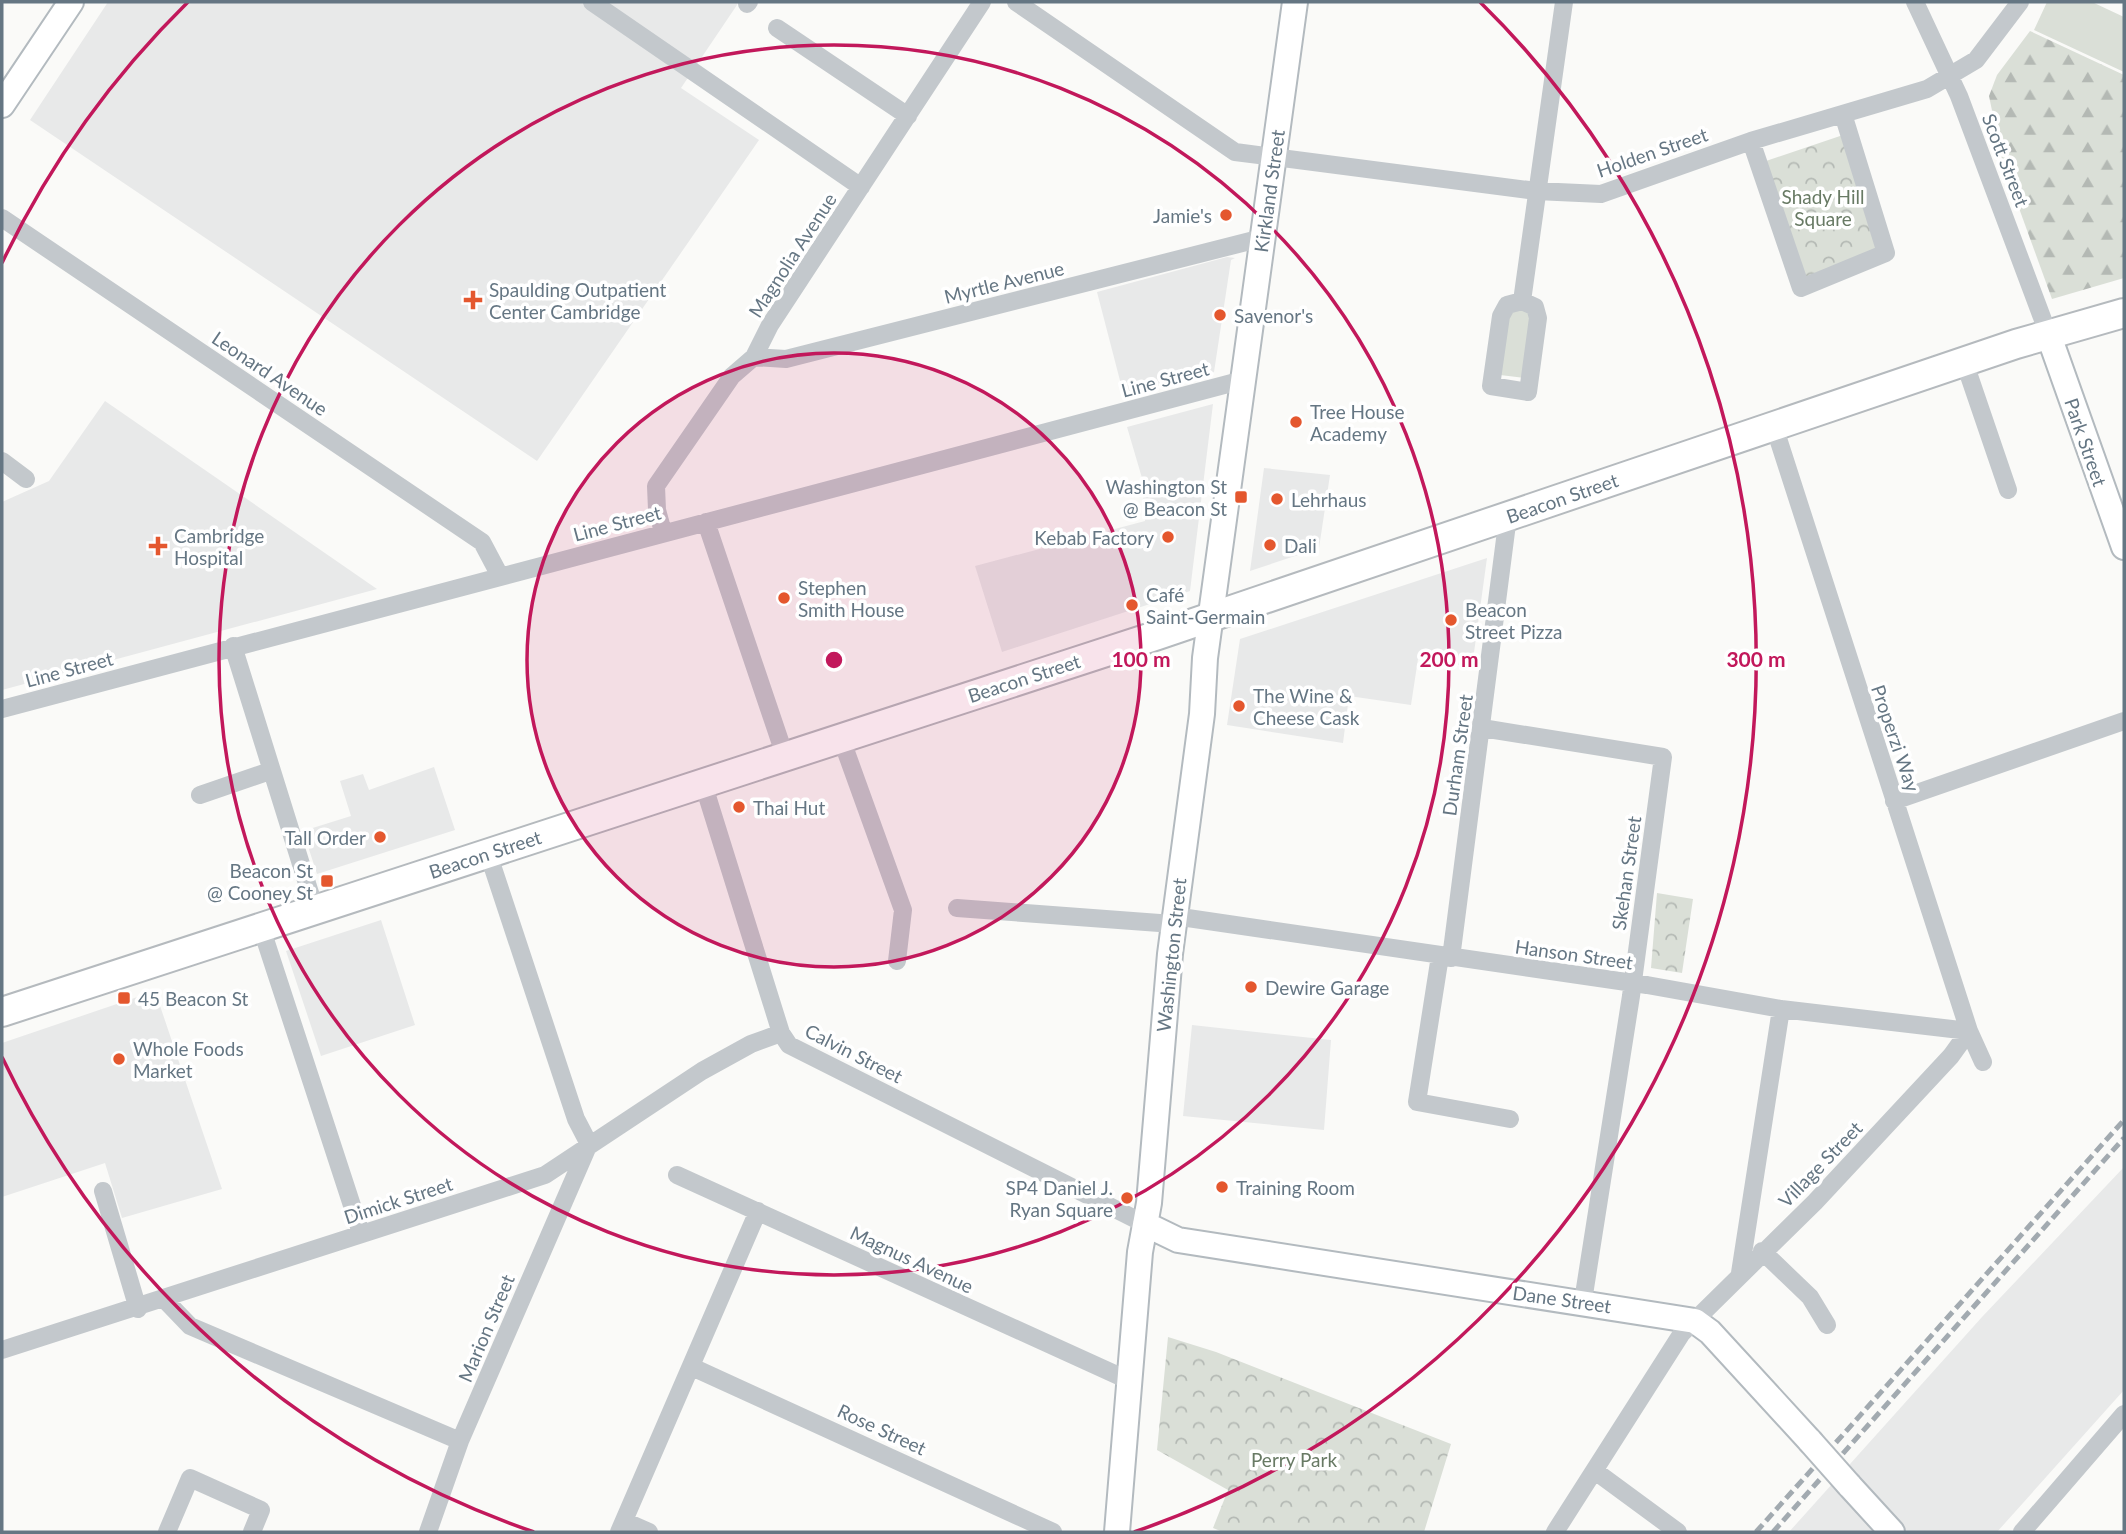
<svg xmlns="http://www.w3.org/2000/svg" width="2126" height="1534" font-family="Lato,sans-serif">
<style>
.built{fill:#e8e9e9}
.grass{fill:#dadfd7}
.forest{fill:url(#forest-firs)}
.park{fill:url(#park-crowns)}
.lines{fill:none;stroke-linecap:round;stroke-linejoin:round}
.secondary-casing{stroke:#b3babf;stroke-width:28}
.primary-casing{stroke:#b5babe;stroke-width:32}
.street{stroke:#c3c8cc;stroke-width:18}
.secondary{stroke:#fff;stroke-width:24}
.primary{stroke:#fff;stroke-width:28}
.rail{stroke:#a2aab0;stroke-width:5;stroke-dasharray:10 5;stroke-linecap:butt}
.secondary-bridge-casing{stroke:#b3babf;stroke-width:28;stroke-linecap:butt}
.secondary-bridge{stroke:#fff;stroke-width:24}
.ring{fill:none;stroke:#c2185b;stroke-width:3.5}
.poi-dot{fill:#e4572e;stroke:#fff;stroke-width:2.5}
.labels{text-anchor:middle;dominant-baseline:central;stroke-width:7;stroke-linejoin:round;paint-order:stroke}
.street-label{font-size:19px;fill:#657683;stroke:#fff}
.park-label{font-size:19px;fill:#687a64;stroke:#fff}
.poi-label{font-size:19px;fill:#657683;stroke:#fff;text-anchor:start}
.centre{fill:#c2185b;stroke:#fff;stroke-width:3.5}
.ring-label{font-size:21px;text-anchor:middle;font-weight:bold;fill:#c2185b;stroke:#fff;stroke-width:7;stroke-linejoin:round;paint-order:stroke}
</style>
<defs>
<pattern id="forest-firs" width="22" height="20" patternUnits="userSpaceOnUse" patternTransform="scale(1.75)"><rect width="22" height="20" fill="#dadfd7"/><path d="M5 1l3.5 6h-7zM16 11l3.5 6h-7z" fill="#b4b9b4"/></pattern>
<pattern id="park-crowns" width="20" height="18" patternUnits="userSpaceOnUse" patternTransform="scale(1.75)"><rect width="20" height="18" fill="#dadfd7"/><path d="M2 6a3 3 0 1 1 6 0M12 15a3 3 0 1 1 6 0" fill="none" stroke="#b4b9b4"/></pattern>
</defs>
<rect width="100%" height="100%" fill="#fafaf8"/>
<path class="built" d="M108,2H739L681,88L759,140L537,461L30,120Z
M1227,257L1235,258L1231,260L1214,372L1124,396L1097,292Z
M105,401L377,589L2,690V502L49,481Z
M1213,404L1190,591L1002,652L975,566L1145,521L1142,478L1127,427Z
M1264,468L1330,475L1319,548L1250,571Z
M1487,558L1472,667L1418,659L1411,705L1349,696L1343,743L1227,725L1240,639Z
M434,767L455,830L317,874L303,831L351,816L340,781L363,774L369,790Z
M381,920L415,1025L321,1056L286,951Z
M155,991L222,1189L122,1218L105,1163L2,1197V1043Z
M1192,1025L1331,1040L1324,1130L1183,1116Z
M2124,1167V1390L1997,1532H1789L1982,1317Z"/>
<path class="grass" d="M2047,2H2092L2124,17V72L2034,30Z
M1519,308L1530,312L1525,378L1500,375L1508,319L1512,312Z"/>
<path class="forest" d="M2030,31L2124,75V278L2052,299L2003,164L1989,96L1997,75Z"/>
<path class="park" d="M1843,135L1883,253L1803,280L1763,162Z
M1657,893L1693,899L1682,973L1651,968Z
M1168,1337L1216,1352L1451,1444L1424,1532H1223L1213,1528L1228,1490L1157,1450Z"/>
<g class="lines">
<g class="secondary-casing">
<path id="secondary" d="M2,105L71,2
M2049,336L2124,547
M1145,1224L1178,1240L1695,1321L1710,1332L1810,1441
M1849,1485L1892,1532
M1117,1532L1140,1252L1149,1203L1170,954L1202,714L1205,658L1295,2"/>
</g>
<g class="primary-casing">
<path id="primary" d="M2,1012L1158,635L2016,344L2124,313"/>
</g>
<path class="street" d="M592,2L861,187
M1016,2L1235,152L1536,191L1601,194L1751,141L1927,89L1976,60L2020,2
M1915,2L1959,96L2049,336
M747,4L749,2
M777,28L908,116
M1751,141L1801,288L1886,253L1843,114
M2,218L482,542L500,576
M1522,301L1535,307L1538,318L1528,392L1491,386L1501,316L1507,305L1522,301L1564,2
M754,357L786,359L1262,238
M1964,361L2008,490
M1774,426L1969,1031L1983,1062
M2,461L26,479
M706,522L785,756
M663,532L657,510L656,486L732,376L754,357L770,325L982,2
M233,646L315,909
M2,709L1243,380
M1482,728L1663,757L1631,996L1583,1301
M841,738L903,910L897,961
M703,783L781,1033L789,1045L1145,1224
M200,795L270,771
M1894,801L2124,721
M957,908L1173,924
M1174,916L1647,985L1781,1009L1969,1031L1951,1056L1815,1202L1682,1333L1555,1532
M261,927L361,1233
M1440,956L1417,1102L1510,1119
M1451,958L1508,516
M677,1175L1130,1381
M103,1191L138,1309
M1762,1251L1810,1297L1827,1325
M1740,1273L1781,1009
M165,1300L190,1326L460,1441
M2,1350L545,1175L702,1071L751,1044L781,1033
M692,1367L1053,1532
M1595,1471L1678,1532
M624,1521L649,1532
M167,1532L190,1478L261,1510L252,1532
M428,1532L460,1441L589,1144L576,1119L488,853
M619,1532L758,1211
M2022,1532L2124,1414"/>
<use href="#secondary" class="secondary"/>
<use href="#primary" class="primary"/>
<path class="rail" d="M1756,1532L2124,1120
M1773,1532L2124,1138"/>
<g class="secondary-bridge-casing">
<path id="secondary-bridge" d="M1810,1441L1849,1485"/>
</g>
<use href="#secondary-bridge" class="secondary-bridge"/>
</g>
<circle cx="834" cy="660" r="307" fill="#c2185b" fill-opacity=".12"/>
<g class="ring">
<circle cx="834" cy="660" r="307"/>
<circle cx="834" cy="660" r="615"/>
<path d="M534 1532A922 922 0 0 1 2 1057M2 263A922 922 0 0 1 188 2M1480 2A922 922 0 0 1 1134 1532"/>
</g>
<g class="poi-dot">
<circle cx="1226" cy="215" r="7"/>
<path d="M469.5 289.5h7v7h7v7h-7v7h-7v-7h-7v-7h7z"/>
<circle cx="1220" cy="315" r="7"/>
<circle cx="1296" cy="422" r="7"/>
<rect x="1234" y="490" width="14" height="14" rx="3.5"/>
<circle cx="1277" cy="499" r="7"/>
<circle cx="1168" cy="537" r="7"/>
<circle cx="1270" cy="545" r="7"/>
<path d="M154.5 535.5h7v7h7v7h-7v7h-7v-7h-7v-7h7z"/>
<circle cx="784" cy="598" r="7"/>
<circle cx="1132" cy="605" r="7"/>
<circle cx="1451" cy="620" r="7"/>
<circle cx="1239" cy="706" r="7"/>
<circle cx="739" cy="807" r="7"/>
<circle cx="380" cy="837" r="7"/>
<rect x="320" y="874" width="14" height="14" rx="3.5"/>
<circle cx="1251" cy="987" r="7"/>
<rect x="117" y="991" width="14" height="14" rx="3.5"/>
<circle cx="119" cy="1059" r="7"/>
<circle cx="1222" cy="1187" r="7"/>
<circle cx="1127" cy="1198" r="7"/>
</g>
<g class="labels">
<g class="street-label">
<text transform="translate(1652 152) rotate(-19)">Holden Street</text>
<text transform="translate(2006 160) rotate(69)">Scott Street</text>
<text transform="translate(1269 191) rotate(-82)">Kirkland Street</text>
<text transform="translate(792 255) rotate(-57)">Magnolia Avenue</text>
<text transform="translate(1004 282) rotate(-14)">Myrtle Avenue</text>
<text transform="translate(270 373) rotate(34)">Leonard Avenue</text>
<text transform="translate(1165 379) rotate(-15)">Line Street</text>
<text transform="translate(2086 442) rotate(71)">Park Street</text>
<text transform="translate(1562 498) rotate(-19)">Beacon Street</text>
<text transform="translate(617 523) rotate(-15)">Line Street</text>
<text transform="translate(69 669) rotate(-15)">Line Street</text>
<text transform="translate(1024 678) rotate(-18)">Beacon Street</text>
<text transform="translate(1896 738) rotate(71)">Properzi Way</text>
<text transform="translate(1457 755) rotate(-82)">Durham Street</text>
<text transform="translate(485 854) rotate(-18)">Beacon Street</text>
<text transform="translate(1626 873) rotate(-82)">Skehan Street</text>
<text transform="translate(1574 954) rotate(8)">Hanson Street</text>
<text transform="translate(1171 955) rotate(-84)">Washington Street</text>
<text transform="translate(854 1053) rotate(27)">Calvin Street</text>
<text transform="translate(1820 1164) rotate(-46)">Village Street</text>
<text transform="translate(398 1200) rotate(-18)">Dimick Street</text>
<text transform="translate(912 1259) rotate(25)">Magnus Avenue</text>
<text transform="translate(1562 1299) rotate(8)">Dane Street</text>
<text transform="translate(486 1328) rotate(-67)">Marion Street</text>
<text transform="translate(882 1429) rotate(25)">Rose Street</text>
</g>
<g class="park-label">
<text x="1823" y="196">Shady Hill<tspan x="1823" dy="22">Square</tspan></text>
<text x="1294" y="1459">Perry Park</text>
</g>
<g class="poi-label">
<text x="1212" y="215" text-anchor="end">Jamie's</text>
<text x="489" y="289">Spaulding Outpatient<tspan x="489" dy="22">Center Cambridge</tspan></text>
<text x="1234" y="315">Savenor's</text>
<text x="1310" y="411">Tree House<tspan x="1310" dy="22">Academy</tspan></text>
<text x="1227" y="486" text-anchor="end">Washington St<tspan x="1227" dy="22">@ Beacon St</tspan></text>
<text x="1291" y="499">Lehrhaus</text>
<text x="174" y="535">Cambridge<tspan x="174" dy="22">Hospital</tspan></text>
<text x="1154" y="537" text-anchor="end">Kebab Factory</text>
<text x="1284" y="545">Dali</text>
<text x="798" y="587">Stephen<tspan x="798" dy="22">Smith House</tspan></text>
<text x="1146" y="594">Café<tspan x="1146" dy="22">Saint-Germain</tspan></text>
<text x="1465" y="609">Beacon<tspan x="1465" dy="22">Street Pizza</tspan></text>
<text x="1253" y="695">The Wine &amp;<tspan x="1253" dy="22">Cheese Cask</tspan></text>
<text x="753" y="807">Thai Hut</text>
<text x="366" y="837" text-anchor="end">Tall Order</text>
<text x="313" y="870" text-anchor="end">Beacon St<tspan x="313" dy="22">@ Cooney St</tspan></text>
<text x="1265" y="987">Dewire Garage</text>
<text x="138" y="998">45 Beacon St</text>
<text x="133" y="1048">Whole Foods<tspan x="133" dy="22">Market</tspan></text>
<text x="1113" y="1187" text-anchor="end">SP4 Daniel J.<tspan x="1113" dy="22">Ryan Square</tspan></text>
<text x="1236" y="1187">Training Room</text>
</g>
</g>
<circle cx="834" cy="660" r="10" class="centre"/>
<g class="ring-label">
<text x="1141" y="667">100 m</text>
<text x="1449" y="667">200 m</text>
<text x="1756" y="667">300 m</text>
</g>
<rect width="2126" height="1534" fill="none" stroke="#657683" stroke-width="7"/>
</svg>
